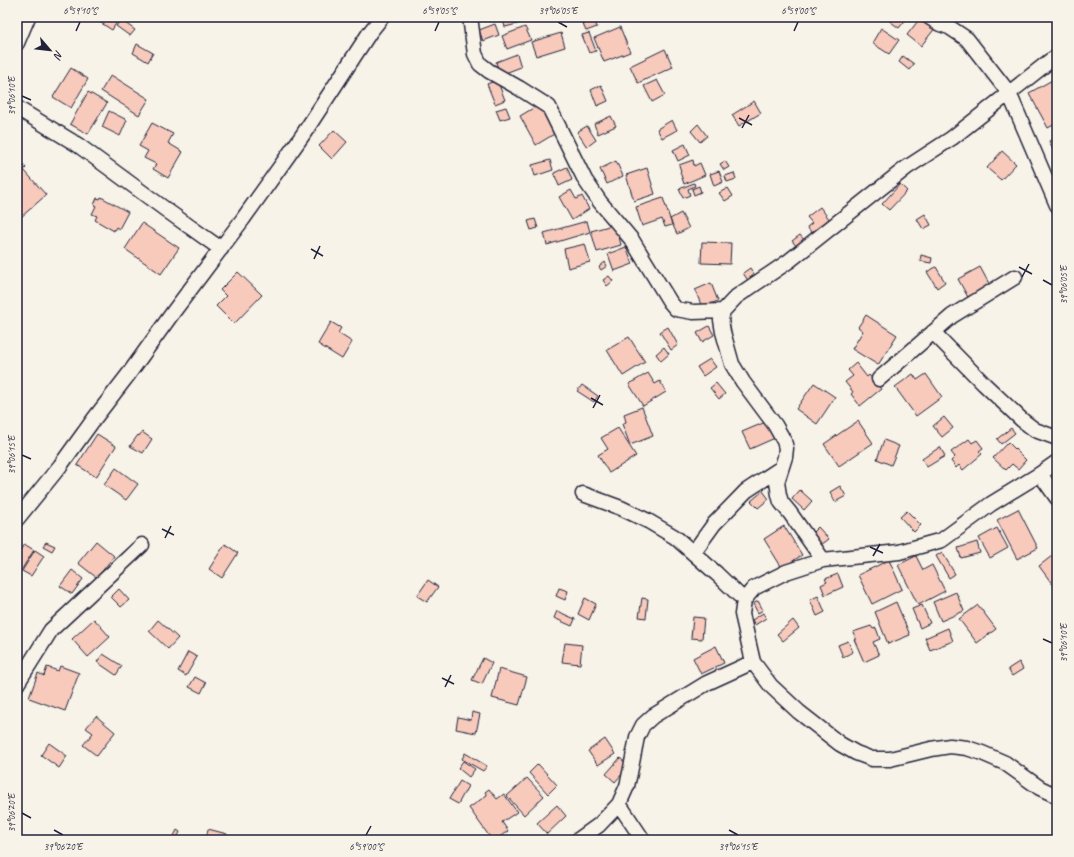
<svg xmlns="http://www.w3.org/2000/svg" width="1074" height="857" font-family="Caveat,sans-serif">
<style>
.building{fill:#f8cabc;stroke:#22223b}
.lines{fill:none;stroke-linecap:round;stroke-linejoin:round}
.minor-casing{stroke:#22223b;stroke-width:17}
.minor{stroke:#f7f3e8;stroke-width:14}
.ticks{fill:none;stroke:#22223b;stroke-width:1.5}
.neatline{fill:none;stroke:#22223b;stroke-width:1.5}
.ticks-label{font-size:10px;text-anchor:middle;fill:#22223b}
</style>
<rect width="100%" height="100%" fill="#f7f3e8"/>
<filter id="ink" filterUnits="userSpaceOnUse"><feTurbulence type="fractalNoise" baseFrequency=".025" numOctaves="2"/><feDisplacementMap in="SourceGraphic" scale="8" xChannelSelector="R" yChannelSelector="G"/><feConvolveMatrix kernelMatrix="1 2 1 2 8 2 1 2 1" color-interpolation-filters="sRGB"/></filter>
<g filter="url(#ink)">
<path class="building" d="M96,17H120L112,30L95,19Z
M502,17H524L525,22L505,27Z
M588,17H593L597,27L586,31L581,20Z
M613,17H621V18L613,20Z
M888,17H908L899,28L887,19Z
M921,17L936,27L921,46L907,35Z
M121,20L135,30L130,36L116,26Z
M495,24L499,35L483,41L479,30Z
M525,27L531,40L507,49L502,36Z
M620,27L630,52L604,62L594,38Z
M881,28L899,40L889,54L872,43Z
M561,33L565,47L536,56L531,42Z
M589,33L596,51L589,53L582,35Z
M137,44L153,53L148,62L133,53Z
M665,49L673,67L638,83L630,66Z
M517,54L521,67L500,75L496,62Z
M903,56L914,64L909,70L899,62Z
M71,68L88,79L71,108L53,97Z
M111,75L149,99L139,115L101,91Z
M1054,79L1057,86V123L1048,128L1029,93Z
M497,80L505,100L495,104L487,84Z
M657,80L665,95L652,102L644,86Z
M601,85L608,101L597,106L591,90Z
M88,92L107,103L88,134L70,124Z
M754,101L761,113L739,126L732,115Z
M540,104L556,133L536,145L520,116Z
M506,107L510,117L500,120L496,110Z
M109,111L127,120L120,136L102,127Z
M611,116L616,126L598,134L594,124Z
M672,120L677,130L662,138L657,129Z
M152,123L173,134L168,143L183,152L168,178L153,169L156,164L144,158L148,151L139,146Z
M698,124L707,136L700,142L691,131Z
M587,126L596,140L587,147L577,132Z
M334,130L347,142L332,159L319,146Z
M1057,137V149L1053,150L1049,141Z
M685,144L690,155L678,161L673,150Z
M1002,151L1016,164L1001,180L987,168Z
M18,159L26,168L24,170L46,195L20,218L17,215Z
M550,160L553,170L535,176L532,165Z
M693,160L694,166L700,163L705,175L684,184L680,172L681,171L679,165Z
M616,161L623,176L607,184L600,169Z
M725,161L729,167L724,170L720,164Z
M567,167L572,180L559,186L554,173Z
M647,168L655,194L634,201L626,175Z
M719,171L723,182L714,186L710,174Z
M734,173L736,179L727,182L725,176Z
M694,183L695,186L688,189L690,195L683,198L679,189Z
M900,184L907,191L889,210L882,204Z
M699,186L701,192L694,195L692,189Z
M728,188L733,196L725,201L719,193Z
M571,190L576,199L582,196L589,209L572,220L559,197Z
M101,197L128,212L119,229L116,227L114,231L95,220L97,216L92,214L96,206L94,205L97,198L100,199Z
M663,198L672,225L665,227L662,219L642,226L636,207Z
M820,207L833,224L815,237L807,227L812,223L807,217Z
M681,213L689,228L677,234L670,219Z
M925,214L931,225L923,229L917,219Z
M535,219L538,228L531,230L528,221Z
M587,221L590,232L547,245L544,233Z
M142,223L179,248L161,274L125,249Z
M616,224L621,245L597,252L591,231Z
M800,235L806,242L798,248L792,241Z
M702,242L731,243L730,264L701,263Z
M585,244L590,262L568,268L564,249Z
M626,247L633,264L614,271L608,254Z
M921,255L932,258L931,263L920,261Z
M605,262L607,266L601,270L599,267Z
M936,267L945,282L937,288L927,272Z
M980,267L992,289L970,301L958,279Z
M750,268L756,277L749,282L743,273Z
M238,272L262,295L234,324L216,306L226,296L220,290Z
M609,276L613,281L607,286L603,280Z
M711,283L718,301L702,307L695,290Z
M866,315L897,335L878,365L852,349L863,331L858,327Z
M331,322L341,328L338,333L352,342L342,359L318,344Z
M709,326L714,335L702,342L697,333Z
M668,327L678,345L671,350L660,332Z
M629,337L645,362L623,376L607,350Z
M664,347L669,354L661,361L656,354Z
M710,359L716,367L703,376L697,367Z
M856,363L867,377L869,375L881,389L860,406L851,394L853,392L845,382L853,376L848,370Z
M648,373L655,384L660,381L666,392L643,406L629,384Z
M913,374L917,380L926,374L942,397L916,416L895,387Z
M716,383L725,394L719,399L710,388Z
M814,383L835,397L817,424L796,409Z
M582,385L598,396L594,402L577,391Z
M642,407L653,436L630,445L622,424L626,422L624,414Z
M944,417L953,428L942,437L933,426Z
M768,421L775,438L750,449L742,432Z
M858,421L873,443L839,466L824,444Z
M618,428L636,456L609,473L598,455L608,449L601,438Z
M1011,428L1015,433L1001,444L997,439Z
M142,432L152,439L143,453L130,446L138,435L139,436Z
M97,434L116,446L96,477L77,465Z
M969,439L972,443L977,440L983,448L979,451L982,454L963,470L959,465L956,468L951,461L955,457L951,452Z
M884,440L899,446L891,465L877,459Z
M1008,442L1026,460L1018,469L1012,464L1006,470L993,458Z
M940,447L945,456L927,467L922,459Z
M116,468L138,484L126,500L104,485Z
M840,486L846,496L835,502L830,492Z
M800,490L812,501L804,510L792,499Z
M763,491L769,499L758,508L751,501Z
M1018,509L1038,548L1017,559L997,520Z
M907,511L921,525L914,532L900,517Z
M784,526L802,555L782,568L764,539Z
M818,527L829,539L821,545L811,534Z
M997,528L1008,548L990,558L979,538Z
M96,541L114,556L97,578L78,563Z
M46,542L55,546L52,551L43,546Z
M977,542L980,553L961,558L958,548Z
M24,544L34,550L20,572L17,570V556Z
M225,544L238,553L222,578L209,569Z
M35,550L44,556L31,576L22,571Z
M942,552L955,574L949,578L936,556Z
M1057,552V588L1056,589L1039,566Z
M916,556L923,570L932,565L945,591L918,605L898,565Z
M889,560L902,589L872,604L858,575Z
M72,570L83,579L72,594L60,586Z
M838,574L843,587L825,595L821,585L827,582L825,579Z
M428,580L438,587L427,602L417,596Z
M559,588L568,591L565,600L556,596Z
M119,589L129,600L121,607L111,597Z
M956,592L964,611L941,621L933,602Z
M818,596L825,612L817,616L810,600Z
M585,598L596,604L589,620L578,614Z
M642,598L648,599L646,618L639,617Z
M758,601L763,610L758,613L753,604Z
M896,602L910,635L888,644L875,612Z
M922,605L930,623L920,628L912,609Z
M978,605L996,629L977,643L959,619Z
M557,611L575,619L572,626L554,618Z
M763,613L766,618L755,625L752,620Z
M693,617L704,618L702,639L691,638Z
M94,619L110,637L88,657L72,639Z
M158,620L178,638L168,649L149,631Z
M793,620L799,628L783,641L777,634Z
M871,626L873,629L876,628L880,639L873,642L879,655L864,662L854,639H856L853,632Z
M948,628L953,641L930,650L925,638Z
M848,641L853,652L843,657L838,645Z
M565,643L582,645L580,664L562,662Z
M716,646L724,663L701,674L693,658Z
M188,652L197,657L186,676L178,671Z
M103,654L122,666L116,675L97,662Z
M483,658L492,663L482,684L472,680Z
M1019,662L1023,669L1012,676L1008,669Z
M60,666L79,673L65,711L29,698L38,673L44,676L47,667L58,671Z
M499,669L527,677L519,705L492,698Z
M195,677L206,683L201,693L189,687Z
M472,712L480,714L476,733L456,729L458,717L471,720Z
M96,716L115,732L97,756L83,745L93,733L86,728Z
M605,739L615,754L598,765L588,751Z
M49,743L67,756L59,768L41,755Z
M465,753L487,766L483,771L462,759Z
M620,758L629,766L615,782L606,774Z
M463,761L475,769L469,777L458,768Z
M538,764L557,785L548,794L529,773Z
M527,778L544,796L524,815L507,796Z
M460,781L468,786L458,804L449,799Z
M489,789L497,799L504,794L517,812L502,822L508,831L495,840H492L469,808L487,795L485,792Z
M557,805L566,816L547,834L537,823Z
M208,829L227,834L226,840H206Z
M177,830L180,832L177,838L174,836Z"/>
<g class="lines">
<g class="minor-casing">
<path id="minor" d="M470,17L475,54L480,64L489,71L519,88L549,107L585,180L600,202L632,240L670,302L676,309L693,312L723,311
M929,17L940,24L949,27L967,39L1009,93L1057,205
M17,43L28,17
M17,108L78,145L169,212L221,249
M933,332L984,384L1022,420L1035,430L1057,438
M879,379L952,316L1015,277
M1057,462L1040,474L991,504L942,540L899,552L823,560L786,572L754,588L744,600L742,614L753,662L771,686L799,712L840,744L856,753L872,759H890L931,749L950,746L967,748L982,753L1005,763L1040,788L1057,796
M1040,474L1057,498
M583,494L621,508L648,521L675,537L717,574L744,600
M17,519L60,466L94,419L128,375L174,311L243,219L302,136L370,32L382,17
M693,553L714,524L746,491L781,468
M823,560L790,513L781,502L779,495L777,482L785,457L786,448L784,441L775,425L743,382L732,364L723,332L721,320L723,311L736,297L789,261L906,168L952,138L1051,60L1057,57
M17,684L51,630L142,545
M619,804L643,840
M578,840L599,825L619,804L627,786L630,773L637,737L643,725L653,716L707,683L753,662"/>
</g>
<use href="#minor" class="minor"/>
</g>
</g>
<path class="ticks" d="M558,22L567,27M76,31L80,22M435,31L439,22M794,31L798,22M22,96L31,100M739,118L752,125M742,128L749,115M311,249L323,256M314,259L320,246M1019,267L1032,274M1022,277L1029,264M1043,280L1052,285M591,398L603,405M593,408L600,395M22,455L31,459M162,529L174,535M165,538L171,526M870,547L883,553M873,556L880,544M1043,639L1052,643M442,678L454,684M445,687L451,675M22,813L31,818M54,830L63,835M729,830L738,835M366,835L371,826"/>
<rect width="1074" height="857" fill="none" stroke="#f7f3e8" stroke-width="44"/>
<g transform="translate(50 50) rotate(118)" stroke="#f7f3e8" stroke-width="3" paint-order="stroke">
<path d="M0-3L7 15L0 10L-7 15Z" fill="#22223b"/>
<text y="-6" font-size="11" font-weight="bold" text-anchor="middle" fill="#22223b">N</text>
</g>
<rect x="22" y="22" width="1030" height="813" class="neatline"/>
<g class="ticks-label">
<text x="80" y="14">6°59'10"S</text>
<text x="439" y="14">6°59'05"S</text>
<text x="558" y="14">39°06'05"E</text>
<text x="798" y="14">6°59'00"S</text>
<text transform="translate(11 96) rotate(-90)" y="4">39°06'10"E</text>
<text transform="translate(1063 285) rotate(-90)" y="4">39°06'05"E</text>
<text transform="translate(11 455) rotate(-90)" y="4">39°06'15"E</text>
<text transform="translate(1063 643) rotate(-90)" y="4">39°06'10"E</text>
<text transform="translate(11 813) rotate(-90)" y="4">39°06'20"E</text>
<text x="63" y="850">39°06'20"E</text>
<text x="366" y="850">6°59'00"S</text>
<text x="738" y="850">39°06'15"E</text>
</g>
</svg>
